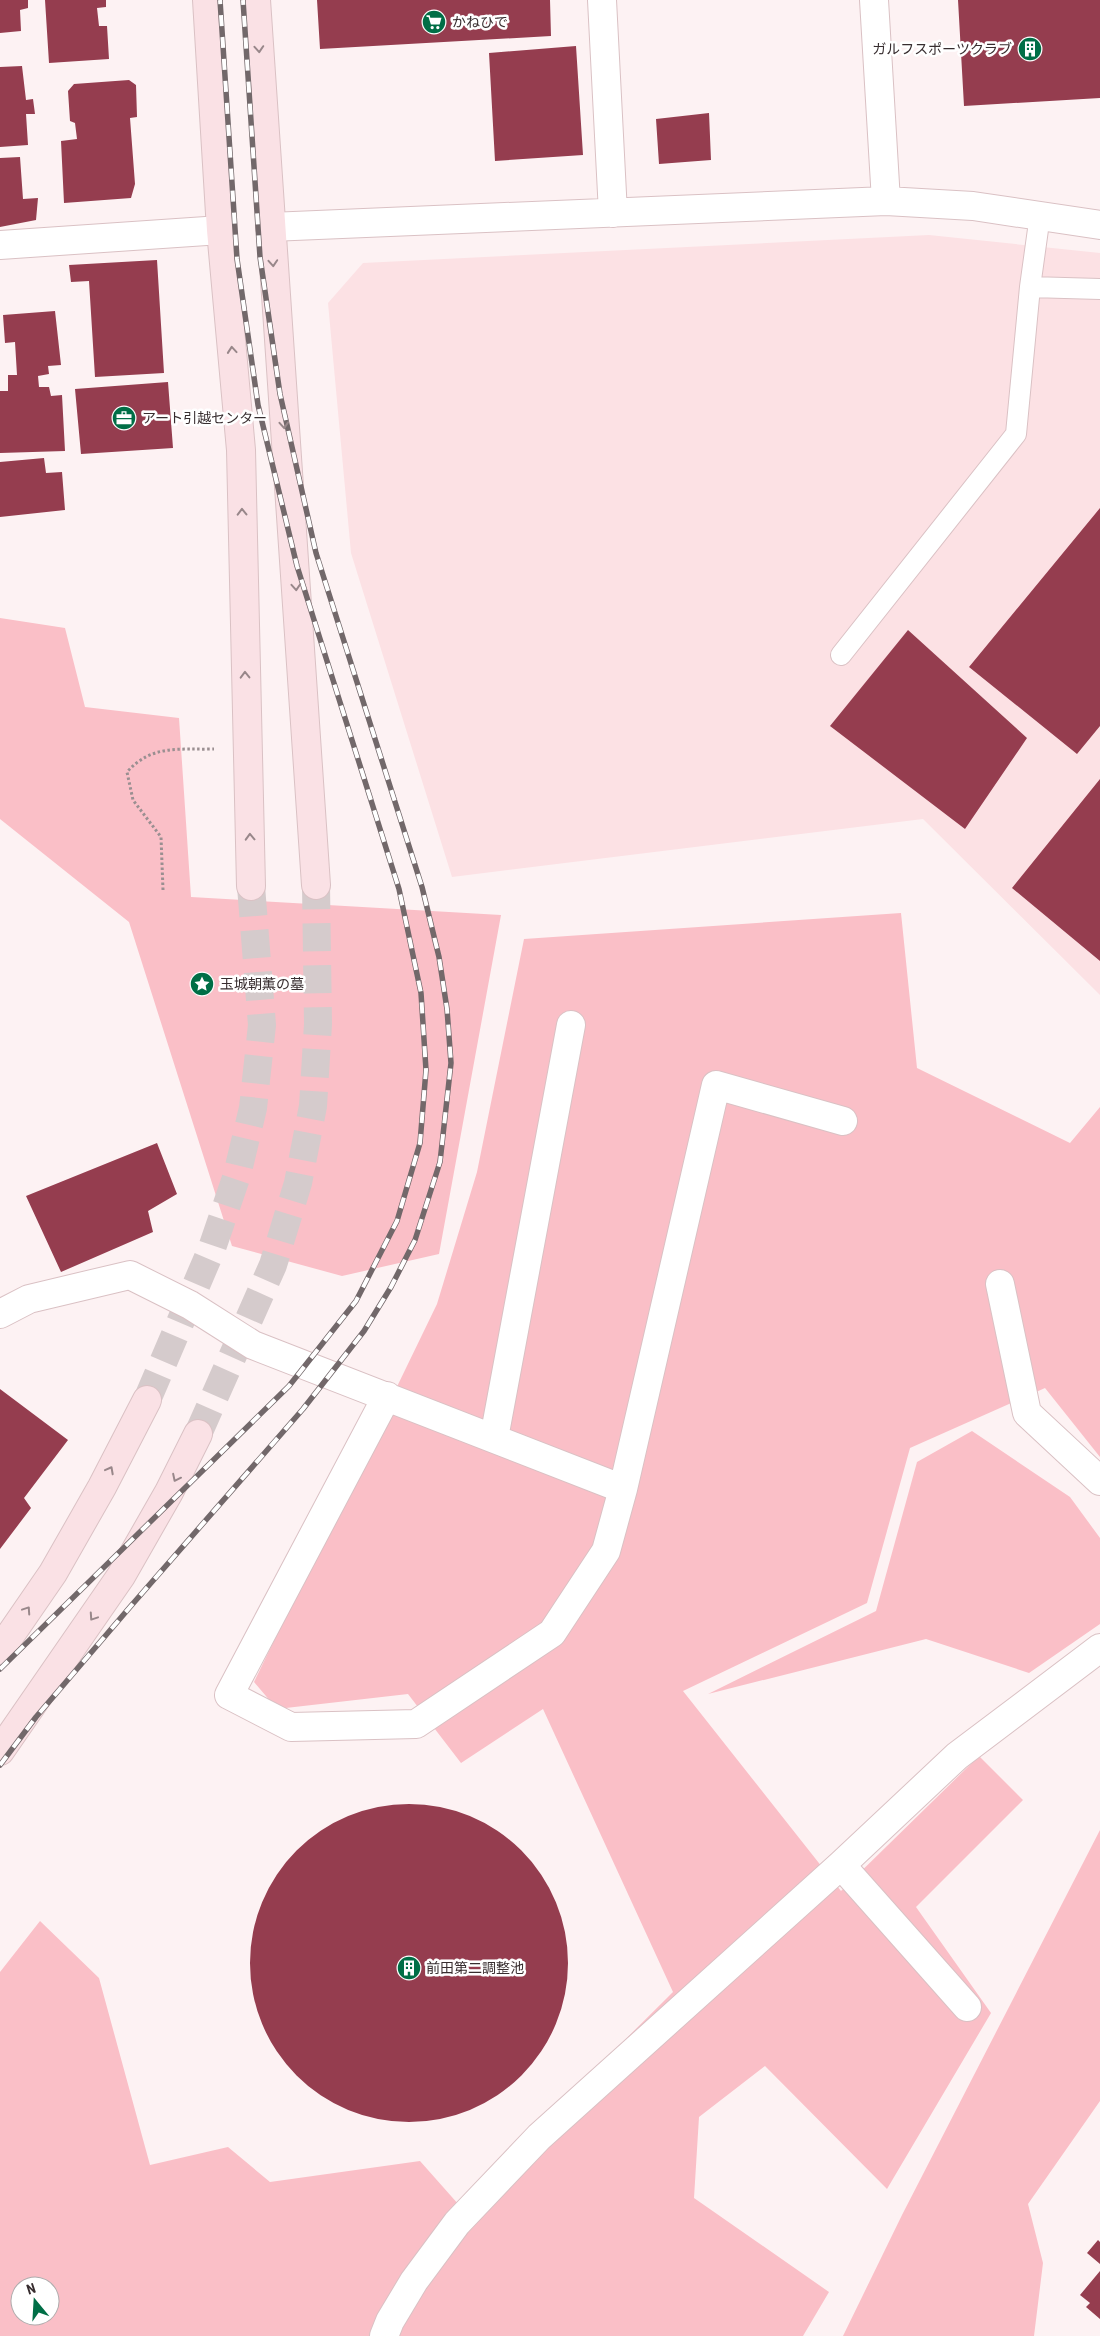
<svg xmlns="http://www.w3.org/2000/svg" width="1100" height="2336" font-family="'Roboto Condensed','Noto Sans JP',sans-serif">
<style>
.built{fill:#fce1e4}
.green{fill:#fabfc7;fill-rule:evenodd}
.building{fill:#953d4f}
.lines{fill:none;stroke-linecap:round;stroke-linejoin:round}
.secondary-tunnel{stroke:#d5cbcc;stroke-width:28;stroke-dasharray:28 14;stroke-linecap:butt}
.lane-casing{stroke:#dac1c4;stroke-width:22}
.street-casing{stroke:#dac1c4;stroke-width:30}
.secondary-casing{stroke:#dac1c4;stroke-width:30}
.path{stroke:#9a8f91;stroke-width:3;stroke-dasharray:2.5 2.5;stroke-linecap:butt}
.lane{stroke:#fff;stroke-width:20}
.street{stroke:#fff;stroke-width:28}
.secondary{stroke:#fae1e5;stroke-width:28}
.rail-casing{stroke:#72686a;stroke-width:5.5}
.rail{stroke:#fff;stroke-width:4;stroke-dasharray:11;stroke-linecap:butt}
.oneway{stroke:#98878a}
.labels{text-anchor:middle;dominant-baseline:central;stroke-width:5;stroke-linejoin:round;paint-order:stroke}
.poi-label{font-size:14px;fill:#372d2f;stroke:#fff;text-anchor:start}
</style>
<rect width="100%" height="100%" fill="#fdf2f3"/>
<path class="built" d="M929,235L1100,253V995L923,819L452,877L351,553L328,303L363,263Z"/>
<path class="green" d="M0,618L65,628L85,707L179,718L191,897L501,915L439,1254L342,1276L232,1246L129,922L0,819Z
M901,913L917,1068L1070,1143L1100,1107V1457L1045,1388L910,1448L867,1603L683,1691L841,1891L979,1756L1023,1800L916,1907L991,2013L887,2189L765,2066L699,2117L694,2198L829,2292L803,2336H0V1972L40,1921L99,1978L150,2165L228,2147L270,2182L420,2161L459,2205L673,1992L543,1709L461,1763L408,1694L277,1709L254,1682L437,1304L477,1172L524,939ZM20,2286H50V2316H20Z
M972,1431L1070,1497L1100,1538V1624L1029,1673L926,1639L708,1694L876,1611L917,1462Z
M1100,1830V2101L1028,2204L1043,2263L1034,2336H843L902,2215Z"/>
<path class="building" d="M0,0H28V8L20,10L21,31L0,33Z
M45,0H106V7L97,8L99,26H107L109,59L49,63Z
M317,0H550L551,36L320,49Z
M958,0H1100V98L964,106Z
M576,46L583,155L495,161L489,53Z
M22,66L26,100L33,99L35,114H26L28,145L0,147V67Z
M129,80L136,85L137,117L130,118L135,184L131,198L64,203L61,141L77,139L75,123L70,121L68,91L74,84Z
M709,113L711,160L659,164L656,119Z
M20,157L23,199L38,198L36,220L0,227V158Z
M157,260L164,373L95,377L89,281L71,282L69,265Z
M55,311L61,365L48,366L49,374L38,376L39,387H49L51,396L62,395L65,451L0,453V391H8V375H17L15,342L5,343L3,315Z
M168,382L173,448L81,454L75,389Z
M44,458L46,473L62,472L65,510L0,517V462Z
M1100,508V726L1077,754L969,667Z
M908,630L1027,738L965,829L830,726Z
M1100,779V961L1012,888Z
M157,1143L177,1194L148,1211L153,1232L61,1272L26,1196Z
M0,1389L68,1440L24,1498L31,1508L0,1549Z
M250 1963a159 159 0 1 1 318 0a159 159 0 1 1-318 0Z
M1098,2240L1100,2242V2264L1087,2253Z
M1100,2271V2319L1086,2307L1090,2303L1080,2295Z"/>
<g class="lines">
<path class="secondary-tunnel" d="M147,1400L212,1248L237,1175L253,1108L262,1025L251,886
M198,1434L273,1265L298,1183L313,1106L318,1024L316,885"/>
<g class="lane-casing">
<path id="lane" d="M1030,287L1100,289
M841,655L1016,434L1030,287L1040,215"/>
</g>
<g class="street-casing">
<path id="street" d="M602,0L613,213
M874,0L886,201
M270,227L886,201L973,206L1100,225
M0,245L221,230
M1000,1284L1027,1413L1100,1481
M0,1314L29,1299L130,1275L190,1305L253,1345L623,1489
M387,1396L229,1695L291,1727L416,1724L552,1633L606,1551L623,1489L716,1085L843,1121
M494,1438L571,1025
M841,1865L967,2007
M384,2336L390,2321L414,2281L457,2223L539,2137L841,1865L957,1756L1100,1648"/>
</g>
<g class="secondary-casing">
<path id="secondary" d="M207,0L221,230L241,450L251,886
M256,0L316,885
M0,1650L53,1573L102,1487L147,1400
M0,1751L121,1576L169,1492L198,1434"/>
</g>
<path class="path" d="M163,890L161,837L133,800L127,772C152,744 179,750 214,749"/>
<use href="#lane" class="lane"/>
<use href="#street" class="street"/>
<use href="#secondary" class="secondary"/>
<g class="rail-casing">
<path id="rail" d="M0,1669L289,1386L356,1301L397,1221L420,1143L426,1070L421,993L399,889L297,566L258,405L237,259L220,0
M0,1765L36,1717L130,1607L303,1409L364,1331L391,1287L415,1240L440,1162L451,1063L447,1009L439,957L422,887L316,553L280,394L260,257L243,0"/>
</g>
<use href="#rail" class="rail"/>
</g>
<defs><path id="oneway-chevron" d="M-2-3.5L2.5 0L-2 3.5" fill="none" stroke-width="1.6" stroke-linecap="round" stroke-linejoin="round" transform="scale(1.25)"/></defs>
<g class="oneway">
<use href="#oneway-chevron" transform="translate(259 49) rotate(86)"/>
<use href="#oneway-chevron" transform="translate(273 263) rotate(86)"/>
<use href="#oneway-chevron" transform="translate(232 350) rotate(-95)"/>
<use href="#oneway-chevron" transform="translate(284 425) rotate(86)"/>
<use href="#oneway-chevron" transform="translate(242 512) rotate(-91)"/>
<use href="#oneway-chevron" transform="translate(296 587) rotate(86)"/>
<use href="#oneway-chevron" transform="translate(245 675) rotate(-91)"/>
<use href="#oneway-chevron" transform="translate(250 837) rotate(-92)"/>
<use href="#oneway-chevron" transform="translate(110 1470) rotate(-62)"/>
<use href="#oneway-chevron" transform="translate(176 1478) rotate(116)"/>
<use href="#oneway-chevron" transform="translate(27 1610) rotate(-56)"/>
<use href="#oneway-chevron" transform="translate(93 1617) rotate(124)"/>
</g>
<defs>
<g id="supermarket-disc" transform="scale(1.25)"><circle r="9.5" fill="#006e46" stroke="#fff"/><path d="M-6-5.5h2.5l.6 2H6L4.5 2H-2.5L-4.4-4H-6ZM-1.5 3.2a1.3 1.3 0 1 0 .1 0ZM3 3.2a1.3 1.3 0 1 0 .1 0Z" fill="#fff"/></g>
<g id="building-disc" transform="scale(1.25)"><circle r="9.5" fill="#006e46" stroke="#fff"/><path d="M-4-6H4V6H1V3H-1V6H-4ZM-2.5-4.3h1.7v1.8h-1.7ZM.8-4.3h1.7v1.8H.8ZM-2.5-1h1.7V.8h-1.7ZM.8-1h1.7V.8H.8Z" fill="#fff"/></g>
<g id="office-disc" transform="scale(1.25)"><circle r="9.5" fill="#006e46" stroke="#fff"/><path d="M-6-3h4V-5.5h4V-3h4V5H-6ZM-1-4.5V-3h2v-1.5ZM-6 0V1H6V0Z" fill="#fff"/></g>
<g id="sight-disc" transform="scale(1.25)"><circle r="9.5" fill="#006e46" stroke="#fff"/><path d="M0-6L1.8-2.2L6-1.7L2.9 1.2L3.7 5.4L0 3.3L-3.7 5.4L-2.9 1.2L-6-1.7L-1.8-2.2Z" fill="#fff"/></g>
</defs>
<g fill-rule="evenodd">
<use href="#supermarket-disc" x="434" y="22"/>
<use href="#building-disc" x="1030" y="49"/>
<use href="#office-disc" x="124" y="418"/>
<use href="#sight-disc" x="202" y="984"/>
<use href="#building-disc" x="409" y="1968"/>
</g>
<g class="labels">
<g class="poi-label">
<text x="452" y="22">かねひで</text>
<text x="1012" y="49" text-anchor="end">ガルフスポーツクラブ</text>
<text x="142" y="418">アート引越センター</text>
<text x="220" y="984">玉城朝薫の墓</text>
<text x="426" y="1968">前田第二調整池</text>
</g>
</g>
<g transform="translate(35 2301) rotate(342)"><circle r="24" fill="#ffffff" stroke="#afabac"/>
<path d="M0-4L9 19L0 12L-9 19Z" fill="#006e46"/>
<text y="-8" font-size="14" font-weight="bold" text-anchor="middle" fill="#372d2f">N</text>
</g>
</svg>
